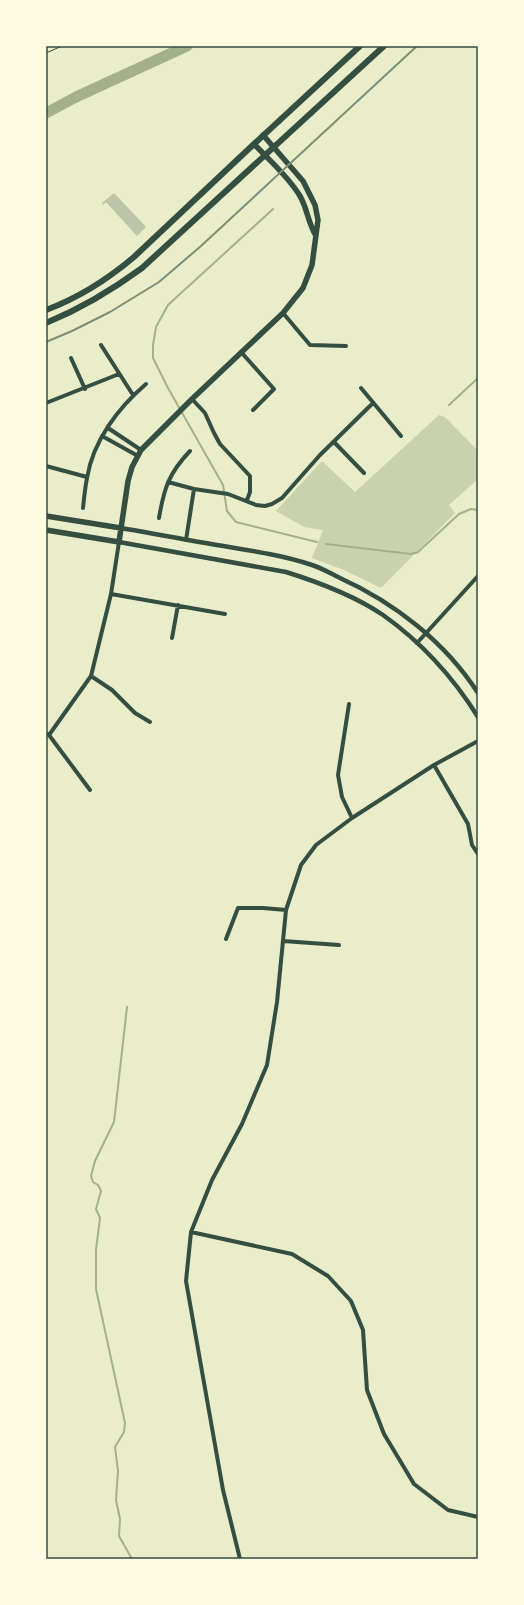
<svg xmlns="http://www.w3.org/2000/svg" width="524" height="1605" font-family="Quicksand,sans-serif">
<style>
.green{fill:#cad2ad}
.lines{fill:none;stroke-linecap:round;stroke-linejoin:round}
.stream{stroke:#a3b18a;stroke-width:2}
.river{stroke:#a3b18a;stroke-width:11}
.building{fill:#bcc5a7}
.path{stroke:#344e41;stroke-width:1}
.minor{stroke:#344e41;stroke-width:4}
.tertiary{stroke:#344e41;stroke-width:4.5}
.secondary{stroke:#344e41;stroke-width:5.5}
.primary{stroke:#344e41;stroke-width:6}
.rail{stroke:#7c8e77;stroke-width:2}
.neatline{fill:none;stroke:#344e41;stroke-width:1.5}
</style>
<rect width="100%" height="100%" fill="#e9edc9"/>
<path class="green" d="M439,415L445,417L478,451V479L449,505L455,513L381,588L344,570L312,558L323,530L304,527L276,511L322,461L355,492Z"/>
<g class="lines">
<path class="stream" d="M273,209L168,305L156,327L153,345V358L168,388L223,485L227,511L236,522L317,542
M449,405L478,378
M326,544L411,554L418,552L459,514L471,509L478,510
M127,1007L114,1122L95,1161L91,1176L93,1182L98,1185L101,1191L96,1209L100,1218L96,1250V1289L125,1423L124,1432L115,1447L118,1471L116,1500L120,1519L119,1536L132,1559"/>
<path class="river" d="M46,113L76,97L187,46"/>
</g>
<path class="building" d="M114,193L146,227L137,236L106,202L103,205L102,203Z"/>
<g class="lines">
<path class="path" d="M46,53L62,46"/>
<path class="minor" d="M283,313L310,345L346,346
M101,345L133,395
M241,352L274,389L253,410
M71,358L85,389
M361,388L401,436
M192,399L205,413L214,433L220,444L250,476V492L247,500
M46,403L119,374
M108,428L141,450
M102,436L138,456
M334,442L364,473
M46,466L87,477
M168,482L194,489L228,494L256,505L265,506L272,504L282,498L320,455L373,403
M83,508C84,498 85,488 87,478C93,441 118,408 146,384
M159,518C164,488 169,473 190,451
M186,540L194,489
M111,594L225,614
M172,638L178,605
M417,643L478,576
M91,676L112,690L135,713L150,722
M349,704L338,775L342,797L352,818
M46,734L49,735L90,790
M49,735L91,676L111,594L119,542
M434,765L468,824L472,845L478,854
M226,939L238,908H263L286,910
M283,941L339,945
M191,1232L292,1254L328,1276L351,1301L363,1330L367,1390L384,1434L414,1484L448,1510L478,1517
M240,1559L223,1490L186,1281L191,1232L212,1180L242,1124L267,1065L277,1002L286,910L301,865L316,845L352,818L434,765L478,741"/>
<path class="tertiary" d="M121,528C151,533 181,539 211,544C245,550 279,554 312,565C322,568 331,574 340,578C395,603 445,642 478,693
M119,542L286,572C318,582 355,596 383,615C421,642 453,677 478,717"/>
<path class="secondary" d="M254,144C269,160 288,176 300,196C307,208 308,222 315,234
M46,516L121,528
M46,530L119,542L128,481L132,467L141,450L192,399L283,313L303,288L312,265L318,220L315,205L303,181L263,135"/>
<path class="primary" d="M46,310C78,298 108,279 134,257L254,144L360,46
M46,323C80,309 112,290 142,268L384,46"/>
<path class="rail" d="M46,342L72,331L110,312L159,282L201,246L417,46"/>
</g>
<rect width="524" height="1605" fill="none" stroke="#fefae0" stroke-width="94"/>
<rect x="47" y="47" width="430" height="1511" class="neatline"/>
</svg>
